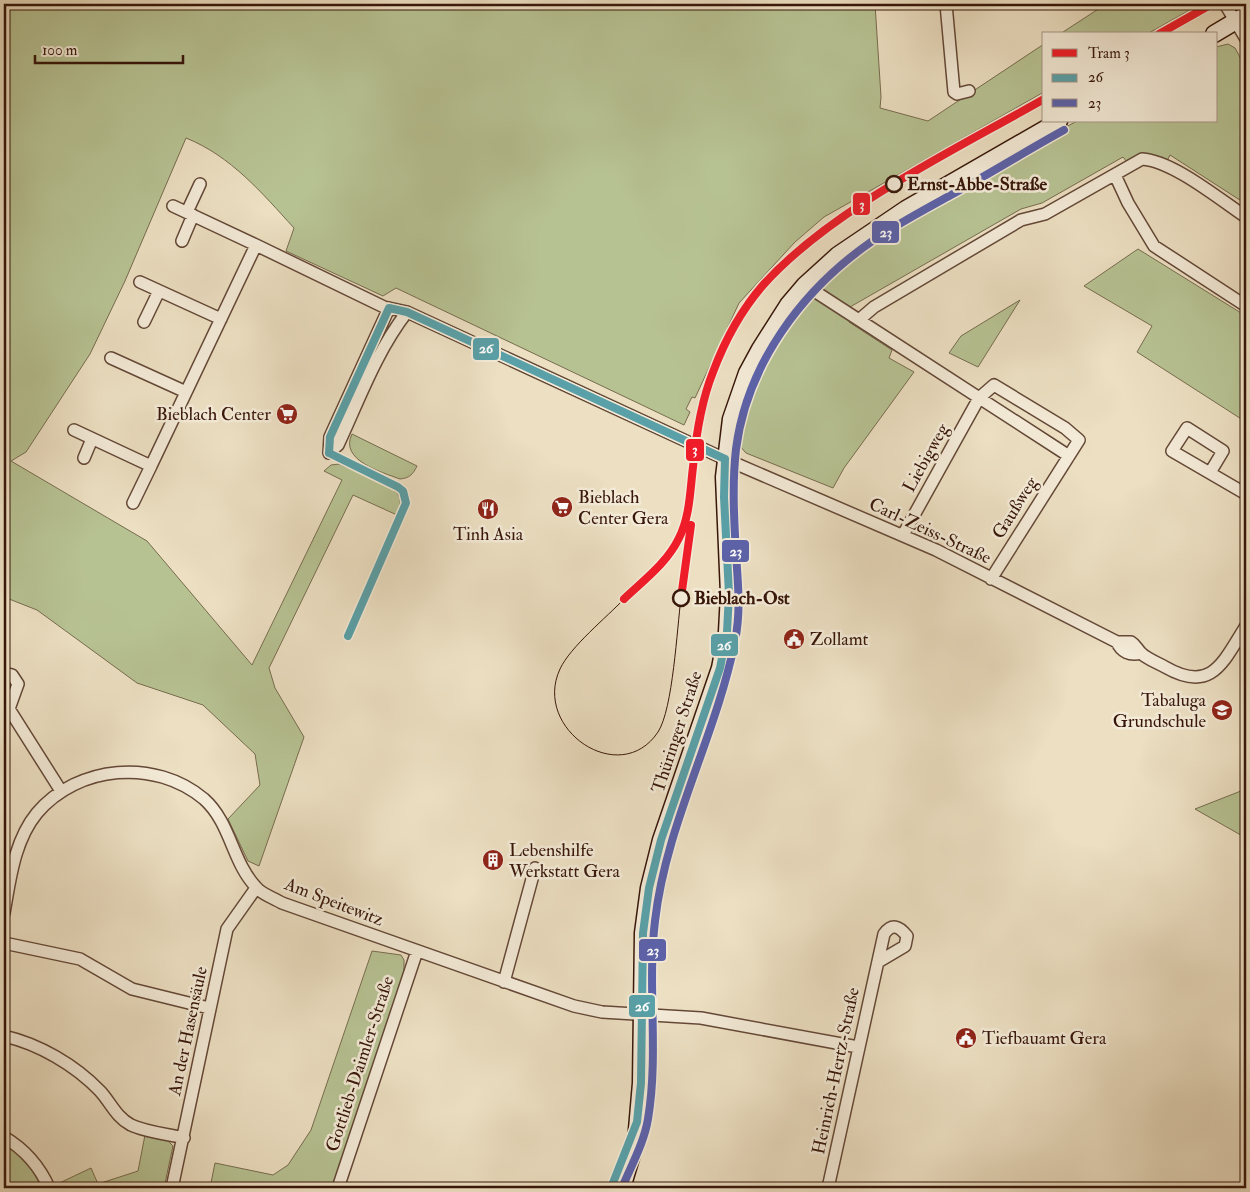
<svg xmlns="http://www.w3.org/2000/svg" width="1250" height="1192" font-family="'IM FELL Double Pica',serif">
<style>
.green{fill:#b7c293;stroke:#776c4e}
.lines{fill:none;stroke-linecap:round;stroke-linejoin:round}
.street-casing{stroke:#644837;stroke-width:14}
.secondary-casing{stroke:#371609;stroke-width:19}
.street{stroke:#f3ead7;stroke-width:11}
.secondary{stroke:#f3ead7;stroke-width:16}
.tram{stroke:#371609;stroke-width:1}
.bus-1-casing{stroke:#f3ead7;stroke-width:11}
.bus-2-casing{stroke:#f3ead7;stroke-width:11}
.bus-1{stroke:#59a0a8;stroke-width:8}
.bus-2{stroke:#5c62aa;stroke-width:8}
.tram-1-casing{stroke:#f3ead7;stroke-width:11}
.tram-1{stroke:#ef1c29;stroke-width:8}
.stop-dot{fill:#f3ead7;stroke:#371609;stroke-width:2.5}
.labels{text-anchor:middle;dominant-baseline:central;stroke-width:5;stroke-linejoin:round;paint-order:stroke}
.stop-label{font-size:18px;font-weight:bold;fill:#371609;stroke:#f3ead7;text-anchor:start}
.poi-label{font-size:18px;fill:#371609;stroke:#f3ead7;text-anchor:start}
.street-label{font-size:18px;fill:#371609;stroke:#f3ead7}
.line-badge{stroke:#f3ead7;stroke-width:2}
.badge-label{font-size:14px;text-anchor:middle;font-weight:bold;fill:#fff}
</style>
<rect width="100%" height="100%" fill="#ecdfc2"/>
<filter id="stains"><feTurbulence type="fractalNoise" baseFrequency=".004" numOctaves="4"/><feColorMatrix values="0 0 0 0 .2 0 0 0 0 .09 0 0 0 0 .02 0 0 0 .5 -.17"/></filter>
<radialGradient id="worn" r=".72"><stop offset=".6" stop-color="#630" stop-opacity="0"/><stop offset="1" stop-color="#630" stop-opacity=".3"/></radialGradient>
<path class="green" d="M4,4H875L881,97L880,108L928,121L1044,44V92L824,217L795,242L739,303L695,398L692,397L686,409L690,412L684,425L396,288L383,296L286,251L294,228C262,193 231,156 186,138L125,281L90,354L26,452L11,461L147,541L252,665L342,480L324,471L331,465L339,464C352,470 393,484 399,496C402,502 399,509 397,515L353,495L269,668L275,688L304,737L259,866L248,861L228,819L260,785L255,754L203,705L137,683L37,610L4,597Z
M1106,4H1196L1197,6L1147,34H1060Z
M1228,44L1235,48L1246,68V204L1170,155L1167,161L1144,154L1127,162L1123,157L1042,203L1021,209L850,307L849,322L892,350L889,358L914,372L844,468L833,488L746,453L738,444C747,393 770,341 803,301L813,299L824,285L825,276L862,245L1005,160L1077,121H1216V47Z
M1138,249L1246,316V422L1137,352L1152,326L1084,286Z
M1020,300L978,367L949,353L961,336Z
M352,434L417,466C413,474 410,478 400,479C381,472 339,460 352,434Z
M1246,789V838L1195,809Z
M372,951L401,955L404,960V973L332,1188H210L215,1163L273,1175L288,1165L311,1130Z
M145,1135L167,1140L173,1146L164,1188H49L91,1168L98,1184L138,1171Z
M4,1143L25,1160L44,1188H4Z"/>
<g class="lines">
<g class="street-casing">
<path id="street" d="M946,4L954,92L957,94L969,91
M1225,4L1246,39
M1115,175L1128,203L1154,246L1246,306
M173,206L256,245
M187,212L200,184
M182,241L193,215
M140,282L221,319
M805,285L1069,456
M860,319L874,307L1021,220L1045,214L1142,159C1173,161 1219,199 1246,217
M144,322L159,291
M111,358L186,392
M74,430L151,466L256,245L384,307L407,312L725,459L936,550L1117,642C1121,652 1130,656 1141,653
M329,453L338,445C359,400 376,352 407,312
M329,453L330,437L389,308
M84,458L92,439
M1211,471L1223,451L1187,428L1172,451L1246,494
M133,503L151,466
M903,535L979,398L994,385L1065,428L1079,440L991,579
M1117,642H1131C1136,645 1137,649 1141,653C1147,659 1158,663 1165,667C1212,694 1223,662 1246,626
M4,673L12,675L18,684L9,709
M4,701L61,791
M4,913C10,880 14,841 37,813C78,765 155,758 204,799C231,823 232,862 256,887C261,894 274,898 282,903L574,1006L602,1012L701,1018L858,1047
M4,943L80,959L132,989L209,1008
M504,982L535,868
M4,1036C39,1044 75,1065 100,1091C111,1103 116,1117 131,1125C146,1132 167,1134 184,1138
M4,1137C24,1149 40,1167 49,1188
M172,1188L227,929L256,888
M338,1188L417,951
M828,1188L884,934C892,923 899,926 907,936L905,946L878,962"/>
</g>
<g class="secondary-casing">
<path id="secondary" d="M1214,34L1246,15
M622,1188L636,1141L641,1083L643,933L649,888L661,840L720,668L727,632L729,594L724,477L731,419L747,373L760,349L788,305L805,285L838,255L906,209L1059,121"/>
</g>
<use href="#street" class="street"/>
<use href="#secondary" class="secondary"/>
<path class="tram" d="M624,599C607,617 570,647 560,669C532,729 620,789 658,732C673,709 677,628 681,598"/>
<g class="bus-1-casing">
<path id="bus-1" d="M329,453L330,437L389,308L407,312L725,459
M329,453L398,487L403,491L406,503L348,636
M611,1188L637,1122L641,1083L643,933L649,888L661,840L720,668L727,632L729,594L724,497L725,459"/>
</g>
<g class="bus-2-casing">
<path id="bus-2" d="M622,1188C631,1166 644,1143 648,1119C659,1053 647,986 655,921C666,824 716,736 735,641C741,612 738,583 736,554C734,519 732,484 736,449C747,364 802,290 871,242C897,224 924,210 951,195C989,174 1026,151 1064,130"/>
</g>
<use href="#bus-1" class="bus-1"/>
<use href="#bus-2" class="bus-2"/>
<g class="tram-1-casing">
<path id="tram-1" d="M1159,34L1212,4
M681,598L691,525
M624,599C644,580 667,563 679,538C690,516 690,491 693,467C696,435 701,402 713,372C725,340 742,309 764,284C833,208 955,150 1044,99"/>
</g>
<use href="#tram-1" class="tram-1"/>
</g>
<defs>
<g id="supermarket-disc" transform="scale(1.125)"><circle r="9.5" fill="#8f2418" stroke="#f3ead7"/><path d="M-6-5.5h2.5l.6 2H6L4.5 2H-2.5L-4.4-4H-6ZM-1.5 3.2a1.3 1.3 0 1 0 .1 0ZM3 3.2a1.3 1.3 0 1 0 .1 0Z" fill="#fff"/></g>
<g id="restaurant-disc" transform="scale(1.125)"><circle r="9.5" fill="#8f2418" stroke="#f3ead7"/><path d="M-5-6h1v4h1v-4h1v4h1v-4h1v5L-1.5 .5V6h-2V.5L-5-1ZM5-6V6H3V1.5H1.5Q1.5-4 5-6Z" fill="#fff"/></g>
<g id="civic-disc" transform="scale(1.125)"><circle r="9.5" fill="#8f2418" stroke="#f3ead7"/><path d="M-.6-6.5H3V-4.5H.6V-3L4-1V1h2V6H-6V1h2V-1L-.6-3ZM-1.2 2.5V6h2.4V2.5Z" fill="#fff"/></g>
<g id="school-disc" transform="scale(1.125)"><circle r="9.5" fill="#8f2418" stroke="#f3ead7"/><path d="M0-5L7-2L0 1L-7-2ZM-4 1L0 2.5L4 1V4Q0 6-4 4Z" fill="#fff"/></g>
<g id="building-disc" transform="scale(1.125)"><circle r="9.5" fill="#8f2418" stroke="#f3ead7"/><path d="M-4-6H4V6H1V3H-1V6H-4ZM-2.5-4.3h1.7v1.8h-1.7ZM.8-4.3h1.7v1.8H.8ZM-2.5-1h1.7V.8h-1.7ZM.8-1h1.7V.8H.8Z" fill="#fff"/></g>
</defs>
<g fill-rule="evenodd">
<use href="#supermarket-disc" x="287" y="414"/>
<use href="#supermarket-disc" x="562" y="507"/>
<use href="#restaurant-disc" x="488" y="509"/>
<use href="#civic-disc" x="794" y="639"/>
<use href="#school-disc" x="1222" y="710"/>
<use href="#building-disc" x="493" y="860"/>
<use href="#civic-disc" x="966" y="1038"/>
</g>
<g class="stop-dot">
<circle cx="894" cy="184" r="8"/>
<circle cx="681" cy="598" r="8"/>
</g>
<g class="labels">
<g class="stop-label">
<text x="907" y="184">Ernst-Abbe-Straße</text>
<text x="694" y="598">Bieblach-Ost</text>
</g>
<g class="poi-label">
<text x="271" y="414" text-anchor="end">Bieblach Center</text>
<text x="578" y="497">Bieblach<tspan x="578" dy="21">Center Gera</tspan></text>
<text x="488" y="534" text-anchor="middle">Tinh Asia</text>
<text x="810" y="639">Zollamt</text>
<text x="1206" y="700" text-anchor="end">Tabaluga<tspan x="1206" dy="21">Grundschule</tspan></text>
<text x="509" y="850">Lebenshilfe<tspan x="509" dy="21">Werkstatt Gera</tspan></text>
<text x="982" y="1038">Tiefbauamt Gera</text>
</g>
<g class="street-label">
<text transform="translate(926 458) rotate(-61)">Liebigweg</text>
<text transform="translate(1015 508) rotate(-58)">Gaußweg</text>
<text transform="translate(930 531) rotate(25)">Carl-Zeiss-Straße</text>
<text transform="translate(677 732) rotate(-72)">Thüringer Straße</text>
<text transform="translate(334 902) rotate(21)">Am Speitewitz</text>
<text transform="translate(188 1031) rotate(-78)">An der Hasensäule</text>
<text transform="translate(360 1064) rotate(-72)">Gottlieb-Daimler-Straße</text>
<text transform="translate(836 1071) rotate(-78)">Heinrich-Hertz-Straße</text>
</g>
</g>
<g class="line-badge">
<rect x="852" y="192" width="19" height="24" rx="5" fill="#ef1c29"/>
<rect x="871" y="220" width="29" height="24" rx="5" fill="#5c62aa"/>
<rect x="472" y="337" width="28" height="24" rx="5" fill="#59a0a8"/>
<rect x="685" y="438" width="20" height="24" rx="5" fill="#ef1c29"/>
<rect x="721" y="539" width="29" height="24" rx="5" fill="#5c62aa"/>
<rect x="710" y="633" width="29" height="24" rx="5" fill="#59a0a8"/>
<rect x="638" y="938" width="29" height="24" rx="5" fill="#5c62aa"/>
<rect x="628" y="994" width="28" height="24" rx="5" fill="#59a0a8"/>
</g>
<g class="badge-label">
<text x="862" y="209">3</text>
<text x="886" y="237">23</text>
<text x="486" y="353">26</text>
<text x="695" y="454">3</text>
<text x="736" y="556">23</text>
<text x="724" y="650">26</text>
<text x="653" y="955">23</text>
<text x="642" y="1011">26</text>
</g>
<rect width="1250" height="1192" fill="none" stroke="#ecdfc2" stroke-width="20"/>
<rect x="5" y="5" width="1240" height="1182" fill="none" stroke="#371609" stroke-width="2.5"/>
<rect x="10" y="10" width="1230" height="1172" fill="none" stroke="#371609"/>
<rect x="1042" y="32" width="175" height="90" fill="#f3ead7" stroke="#a89585"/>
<rect x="1052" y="49" width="25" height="8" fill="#ef1c29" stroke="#a89585"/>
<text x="1088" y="58" font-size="15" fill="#371609">Tram 3</text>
<rect x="1052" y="74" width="25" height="8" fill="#59a0a8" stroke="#a89585"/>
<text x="1088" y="82" font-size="15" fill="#371609">26</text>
<rect x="1052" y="99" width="25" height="8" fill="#5c62aa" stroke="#a89585"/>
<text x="1088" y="108" font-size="15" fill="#371609">23</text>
<path d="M35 55v8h148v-8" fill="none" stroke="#371609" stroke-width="2.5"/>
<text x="42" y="55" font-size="15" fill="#371609" stroke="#f3ead7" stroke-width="4" paint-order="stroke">100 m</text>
<rect width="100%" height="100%" filter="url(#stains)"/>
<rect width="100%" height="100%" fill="url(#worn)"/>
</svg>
